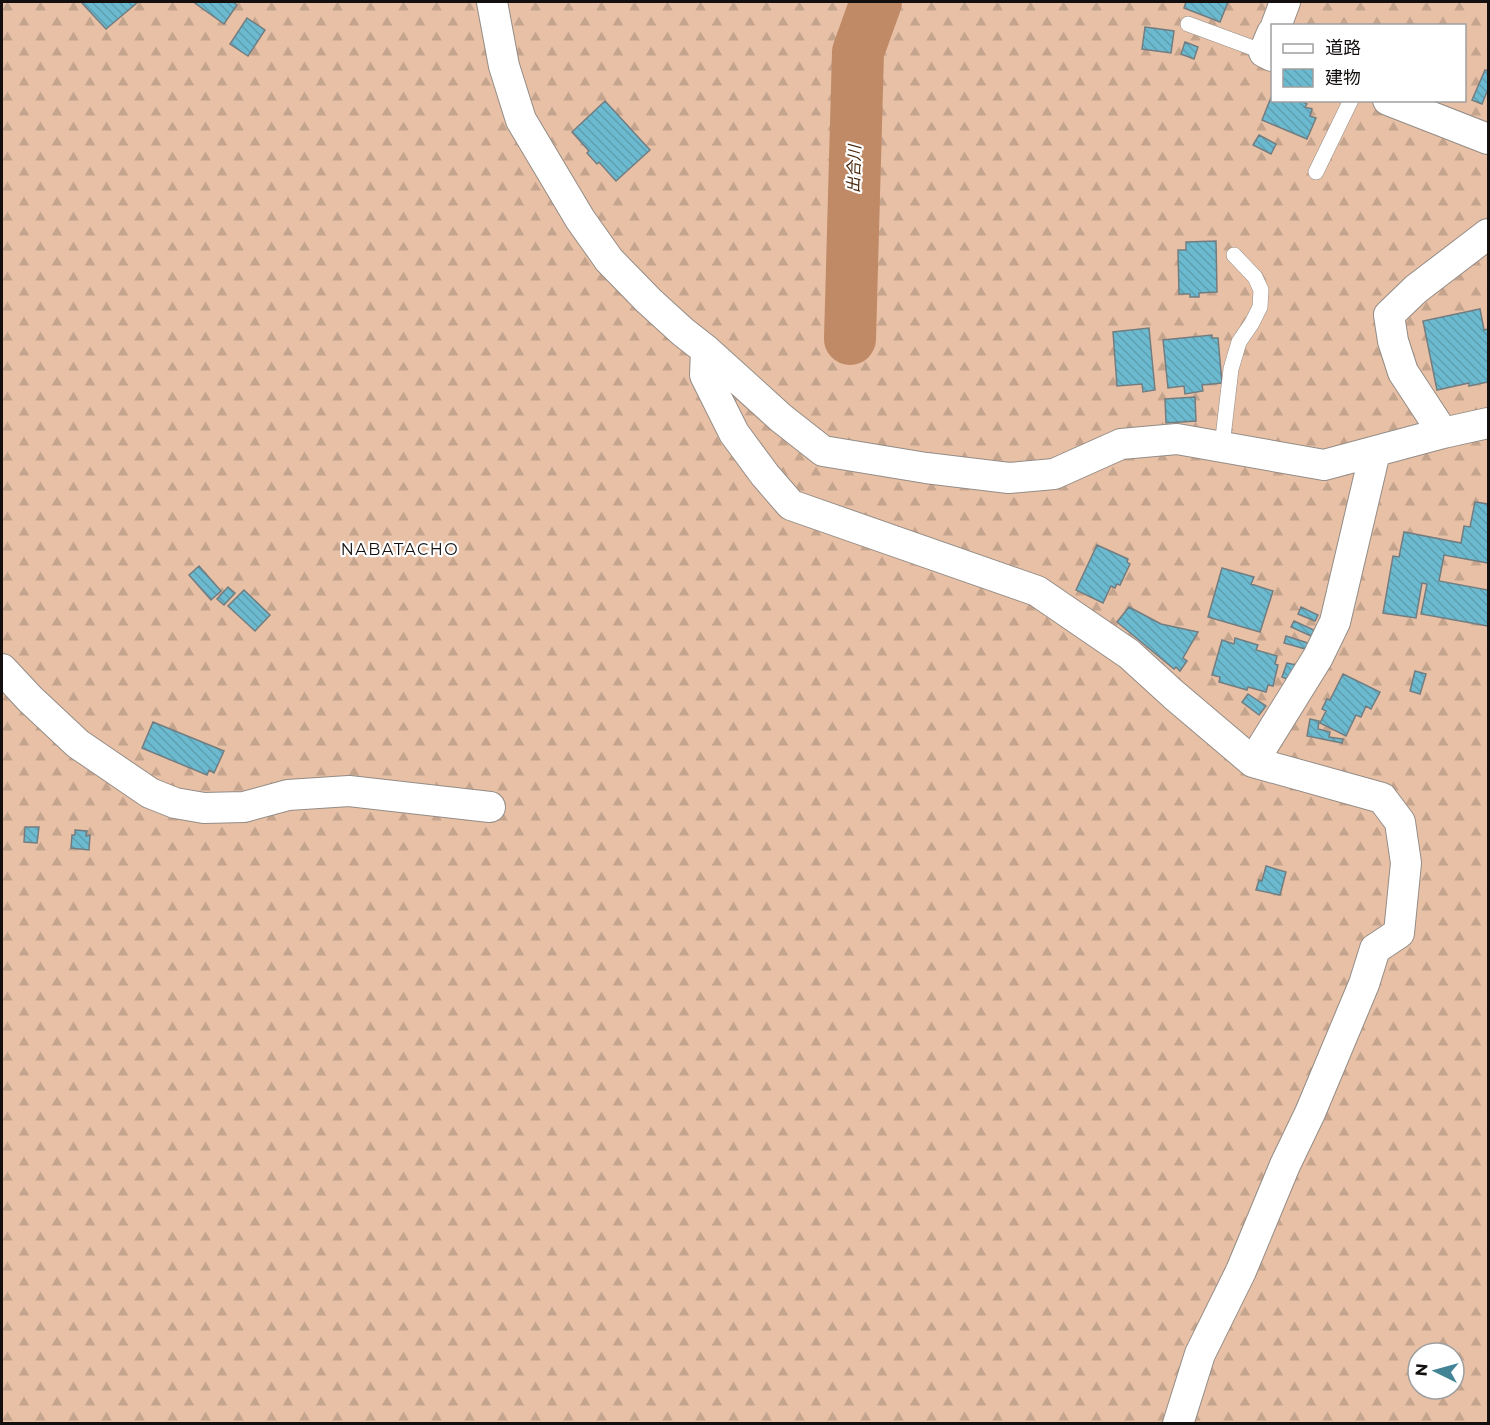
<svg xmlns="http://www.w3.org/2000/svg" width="1490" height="1425" font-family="Montserrat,'Noto Sans JP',sans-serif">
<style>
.forest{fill:url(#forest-firs);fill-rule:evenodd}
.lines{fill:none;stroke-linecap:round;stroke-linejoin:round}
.river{stroke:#c08a66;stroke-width:52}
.building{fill:url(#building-back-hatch);stroke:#737d80;stroke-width:1.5}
.service-casing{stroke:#948c86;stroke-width:16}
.minor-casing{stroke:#948c86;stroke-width:32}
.service{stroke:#fff;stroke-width:15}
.minor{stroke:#fff;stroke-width:30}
.labels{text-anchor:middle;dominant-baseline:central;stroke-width:4.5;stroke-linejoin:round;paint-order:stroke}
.water-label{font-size:16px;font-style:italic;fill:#492508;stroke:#fff}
.neighbourhood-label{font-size:16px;letter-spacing:1.5px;fill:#120f0e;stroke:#fff}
</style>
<defs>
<pattern id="forest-firs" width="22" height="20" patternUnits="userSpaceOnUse" patternTransform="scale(1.5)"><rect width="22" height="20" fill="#e7c0a6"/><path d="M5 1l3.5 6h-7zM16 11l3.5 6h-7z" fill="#c5a48e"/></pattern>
<pattern id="building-back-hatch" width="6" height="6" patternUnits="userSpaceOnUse" patternTransform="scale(1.5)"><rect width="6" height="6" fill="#6cbad0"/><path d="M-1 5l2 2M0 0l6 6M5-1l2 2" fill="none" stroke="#5d9fb1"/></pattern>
</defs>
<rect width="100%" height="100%" fill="#efe5df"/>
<path class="forest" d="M2,2H1488V1423H2ZM1272,26H1464V100H1272ZM1418,1353H1454V1389H1418Z"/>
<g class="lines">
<path class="river" d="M850,339L858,52L876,2"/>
</g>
<path class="building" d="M81,2H138L106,29Z
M197,2H233L237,5L224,24L195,3Z
M1186,2H1228L1220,22L1184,8Z
M247,18L265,30L248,56L230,44Z
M1145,27L1174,31L1171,53L1142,49Z
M1185,42L1198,47L1194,59L1181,54Z
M1485,70L1488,71V89L1482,104L1472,100Z
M1272,95V100H1300L1307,104L1305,107L1312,109L1310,116L1316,118L1307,139L1262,120Z
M605,101L650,150L616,181L599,162L597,164L587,153L589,151L572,132Z
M1259,135L1276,144L1271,154L1253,145Z
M1216,241L1217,292L1199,293V297H1190V294H1179L1178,250H1186V242Z
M1480,309L1484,330L1488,329V382L1469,386V383L1437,390L1423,321Z
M1149,328L1155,390L1143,392L1142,384L1117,386L1113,332Z
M1212,335V338H1218L1222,383L1202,385L1203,391L1185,394L1184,386L1168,388L1163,340Z
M1195,397L1196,421L1166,423L1165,399Z
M1475,502L1488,504V563L1444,555L1439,581L1488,590V626L1421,614L1427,584L1422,583L1416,618L1383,613L1393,556L1399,557L1404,532L1461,543L1464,526L1470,527Z
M1097,545L1128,559L1127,562L1130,564L1120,585L1117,584L1115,588L1111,586L1103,603L1076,590Z
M199,566L221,591L211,600L189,575Z
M1222,568L1254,577L1251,584L1273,591L1260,632L1208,617Z
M228,587L235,593L224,605L217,599Z
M244,590L270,615L255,631L228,606Z
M1129,607L1161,624L1198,632L1183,658L1187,661L1180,671L1176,667L1174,669L1117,622Z
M1301,607L1318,615L1315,621L1298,614Z
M1294,621L1314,630L1311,636L1291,627Z
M1286,636L1311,644L1309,650L1284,643Z
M1235,638L1258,645L1256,650L1277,656L1275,664L1278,665L1273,686L1268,685L1266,692L1248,687L1247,690L1219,682L1220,677L1212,675L1222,640L1234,644Z
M1287,663L1296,665L1290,680L1282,677Z
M1415,671L1426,674L1420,694L1410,691Z
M1343,674L1380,692L1371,709L1366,706L1361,717L1356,715L1346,736L1320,723L1326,711L1322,709L1327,699L1330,700Z
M1248,694L1266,706L1259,715L1242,702Z
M1310,719L1319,721L1318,729L1330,732L1329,737L1343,739L1342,743L1307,736Z
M153,722L224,751L214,773L209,770L207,775L142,748Z
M25,827H39L37,843L24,842Z
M75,830L87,831L86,836L90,835L89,850L71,848L72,835H75Z
M1266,866L1286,872L1280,895L1256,890L1259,880L1262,881Z"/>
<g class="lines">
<g class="service-casing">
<path id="service" d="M1188,24L1264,52
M1316,172L1351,100
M1222,446L1231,369L1239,342L1252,323L1260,307L1261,290L1255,277L1234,255"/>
</g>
<g class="minor-casing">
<path id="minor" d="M492,2L504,66L521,120L580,219L609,260L649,301L683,332L706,350L781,418L823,451L926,468L1009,478L1054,474L1121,444L1177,439L1324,465L1443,433L1488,423
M1276,26L1285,2
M1272,33L1264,52L1272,56
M1388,100L1488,139
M706,350L705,375L734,433L765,475L791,505L1037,591L1129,654L1174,695L1253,762L1382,798L1400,822L1406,863L1399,933L1375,949L1364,984L1310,1113L1285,1165L1241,1271L1200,1354L1178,1424
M1443,433L1403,372L1393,341L1389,315L1416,289L1488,234
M2,669L30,699L78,744L150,793L175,803L204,808L244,807L288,795L349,791L490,807
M1253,762L1318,657L1335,622L1375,452"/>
</g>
<use href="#service" class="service"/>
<use href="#minor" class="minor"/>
</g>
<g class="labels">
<g class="water-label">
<text transform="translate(854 169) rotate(-88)">出合川</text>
</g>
<g class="neighbourhood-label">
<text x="400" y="549">NABATACHO</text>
</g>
</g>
<rect width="1490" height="1425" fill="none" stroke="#120f0e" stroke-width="6"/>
<rect x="1271" y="24" width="195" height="78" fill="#ffffff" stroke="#a09f9f" stroke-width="1.5"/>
<rect x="1283" y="44" width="30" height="9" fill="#ffffff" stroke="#a09f9f" stroke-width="1.5"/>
<text x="1325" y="54" font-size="18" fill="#120f0e">道路</text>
<rect x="1283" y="69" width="30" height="18" fill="url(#building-back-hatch)" stroke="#a09f9f" stroke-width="1.5"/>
<text x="1325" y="84" font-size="18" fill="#120f0e">建物</text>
<g transform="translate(1436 1371) rotate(275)"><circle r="28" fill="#ffffff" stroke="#a09f9f" stroke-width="1.5"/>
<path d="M0-4.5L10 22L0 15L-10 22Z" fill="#428496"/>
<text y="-9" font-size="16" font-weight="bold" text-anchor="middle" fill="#120f0e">N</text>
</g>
</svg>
